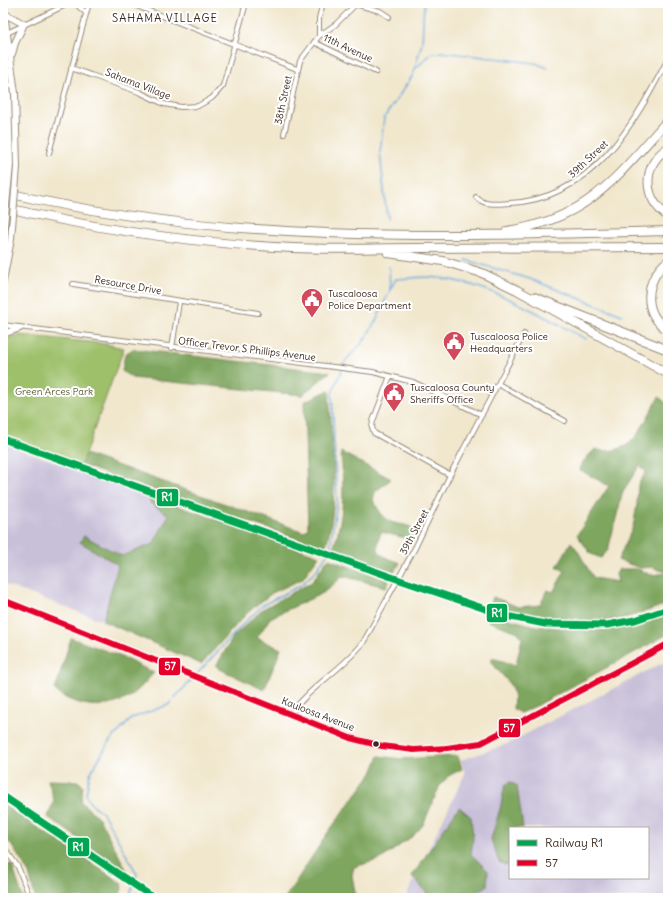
<svg xmlns="http://www.w3.org/2000/svg" width="671" height="901" font-family="Delius,sans-serif">
<style>
.industrial{fill:#c8bfd8;fill-rule:evenodd}
.green{fill:#9ec06a;stroke:#6c7544}
.forest{fill:#7ea65e;stroke:#5c683e}
.lines{fill:none;stroke-linecap:round;stroke-linejoin:round}
.stream{stroke:#69a9dc;stroke-width:1.5}
.street-casing{stroke:#968876;stroke-width:6}
.secondary-casing{stroke:#968876;stroke-width:8}
.highway-casing{stroke:#968876;stroke-width:10}
.street{stroke:#fff;stroke-width:4}
.secondary{stroke:#fff;stroke-width:6}
.highway{stroke:#fff;stroke-width:8}
.rail{stroke:#3b2a1e;stroke-width:1.5}
.secondary-bridge-casing{stroke:#968876;stroke-width:8;stroke-linecap:butt}
.secondary-bridge{stroke:#fff;stroke-width:6}
.bus-1-casing{stroke:#fff;stroke-width:9}
.bus-1{stroke:#e4002b;stroke-width:6}
.rail-1-casing{stroke:#fff;stroke-width:10}
.rail-1{stroke:#00a651;stroke-width:7}
.bus-dot{fill:#3b2a1e;stroke:#fff;stroke-width:1.5}
.labels{text-anchor:middle;dominant-baseline:central;stroke-width:4;stroke-linejoin:round;paint-order:stroke}
.street-label{font-size:10px;fill:#3b2a1e;stroke:#fff}
.poi-label{font-size:10px;fill:#3b2a1e;stroke:#fff;text-anchor:start}
.park-label{font-size:10px;fill:#5e5e39;stroke:#fff}
.neighbourhood-label{font-size:11px;letter-spacing:1px;fill:#3b2a1e;stroke:#fff}
.line-badge{stroke:#fff;stroke-width:1.5}
.badge-label{font-size:11px;text-anchor:middle;font-weight:bold;fill:#fff}
</style>
<rect width="100%" height="100%" fill="#fff"/>
<filter id="ink" filterUnits="userSpaceOnUse"><feTurbulence type="fractalNoise" baseFrequency=".025" numOctaves="2"/><feDisplacementMap in="SourceGraphic" scale="8" xChannelSelector="R" yChannelSelector="G"/><feConvolveMatrix kernelMatrix="1 2 1 2 8 2 1 2 1" color-interpolation-filters="sRGB"/></filter>
<filter id="wash" filterUnits="userSpaceOnUse"><feTurbulence type="fractalNoise" baseFrequency=".012" numOctaves="4" result="noise"/><feDisplacementMap in="SourceGraphic" scale="16" xChannelSelector="R" yChannelSelector="G"/><feGaussianBlur stdDeviation="0.9" result="paint"/><feColorMatrix in="noise" values="0 0 0 0 0 0 0 0 0 0 0 0 0 0 0 0 0 1.4 0 .05"/><feComposite in="paint" operator="in"/></filter>
<g filter="url(#wash)">
<rect width="100%" height="100%" fill="#f1e7cd"/>
<path class="industrial" d="M3,443L150,496V503L169,515L153,544L122,556L84,536L80,542L118,565L103,621L3,584Z
M668,660V898H405L465,774L461,760L507,744ZM510,828H648V878H510Z"/>
<path class="green" d="M19,335L99,343L124,348L81,465L3,437V340Z"/>
<path class="forest" d="M133,349L330,372L302,395L132,378L122,371L125,354Z
M329,390C331,439 341,502 325,548L81,465L85,454L304,532L308,528L304,402Z
M659,397L668,405V571L659,570L652,567L640,568L618,560L633,527L637,505L638,485L646,472L640,465L623,491L608,550L601,558L591,554L577,535L609,486L580,470L582,463L595,449C606,453 624,450 633,440C641,432 652,408 659,397Z
M341,452L391,479L375,492L373,500C377,508 383,518 391,522C399,525 409,524 415,530L412,537L410,539L381,532C373,555 380,555 400,563L394,572L333,549C345,513 344,489 341,452Z
M150,496L319,556L302,579L272,593L247,613L201,664L103,621L118,565L80,542L84,536L122,556L153,544L169,515L150,503Z
M571,542C581,553 585,566 594,578L618,582L616,574L619,569H637L651,575L668,573V604C654,608 641,614 627,617C580,628 536,619 490,607L493,597L518,607L540,605L547,590L553,592L565,571L557,567Z
M328,559L389,581L386,587L343,576L323,593L270,618L257,638L281,649L264,690L218,668L216,666L234,636L263,609L312,582Z
M490,614L535,626L594,631L630,625L668,614V634L538,705L520,713L513,709C517,681 503,681 491,660L492,658L516,665L522,638L518,632L488,621Z
M71,638L117,655L154,673C147,680 140,689 132,695C111,711 73,708 55,690Z
M379,756L401,759L458,756L462,769L450,775L440,785L423,825L414,835L381,859L354,867L352,875L356,898H285L329,831L372,773Z
M48,780L77,781L83,785L81,802L99,818L128,873L48,817L54,800Z
M510,782L517,786L523,828H510V864L505,865L499,862L491,839L500,809L505,785Z
M3,805L123,884L119,898H35L29,873L10,843L3,837Z
M459,807L471,817L473,838L471,854L488,871L487,886L466,898H431L412,876Z
M3,864L12,865L23,898H3Z"/>
<g class="lines">
<path class="stream" d="M415,69L431,54L441,52L535,63L548,68
M387,219L380,152L384,118L413,75L422,43L424,3
M466,260L530,279L622,315
M390,290L396,279C410,278 426,276 439,278C493,285 539,314 586,339
M196,675L245,622L263,605L301,585L316,571L330,549L337,501L332,393L346,360L363,342L376,321L390,290L389,267
M129,898L137,874L103,813L90,803L86,794L90,774L109,742L132,718L168,705L193,678"/>
</g>
</g>
<g filter="url(#ink)">
<g class="lines">
<g class="street-casing">
<path id="street" d="M75,3L86,13
M129,3L297,69
M355,4L380,11L389,17
M7,33L70,3
M319,36V18L323,3
M314,42L376,72
M71,68L139,92L164,104L181,107L198,106L212,98L223,86L246,3
M284,134L300,61L319,36L336,24L357,3
M49,153L89,3
M476,197C484,206 498,204 510,203C593,199 634,124 668,59
M73,284L258,313
M3,325L373,372L413,382L482,415
M172,348L179,302
M390,376L373,421L372,427L374,433L450,475
M498,384L565,421
M290,715C310,686 341,671 363,643L415,548L450,475L524,334
M3,846L18,867L30,898"/>
</g>
<g class="secondary-casing">
<path id="secondary" d="M3,6L15,93L17,167
M5,14L24,24L15,43L12,54
M3,53L8,95L10,165
M3,281L11,239
M3,334L20,328
M3,600L350,738L382,746L414,750L447,748L481,743L668,644"/>
</g>
<g class="highway-casing">
<path id="highway" d="M3,79L7,85
M668,148C641,165 643,200 668,216
M3,192C221,244 445,237 668,231
M3,207C98,230 194,243 292,248C334,250 374,248 416,248C500,247 584,247 668,247
M507,231C589,219 616,177 668,120
M388,253L443,261L482,273L517,290L668,374
M668,261C645,279 641,313 668,330
M534,297L668,350"/>
</g>
<use href="#street" class="street"/>
<use href="#secondary" class="secondary"/>
<use href="#highway" class="highway"/>
<path class="rail" d="M3,439L397,579L506,616L545,624L607,625L635,620L668,609"/>
<g class="secondary-bridge-casing">
<path id="secondary-bridge" d="M3,237L10,165
M11,239L17,167"/>
</g>
<use href="#secondary-bridge" class="secondary-bridge"/>
<g class="bus-1-casing">
<path id="bus-1" d="M3,600L350,738L382,746L414,750L447,748L481,743L668,644"/>
</g>
<use href="#bus-1" class="bus-1"/>
<g class="rail-1-casing">
<path id="rail-1" d="M3,439L397,579L506,616L545,624L607,625L635,620L668,609
M3,796L154,898"/>
</g>
<use href="#rail-1" class="rail-1"/>
</g>
</g>
<defs>
<g id="civic-pin" transform="scale(1.15)"><path d="M0 17L-7.5 6A9.5 9.5 0 1 1 7.5 6Z" fill="#d1495b" stroke="#fff"/><path d="M-.6-6.5H3V-4.5H.6V-3L4-1V1h2V6H-6V1h2V-1L-.6-3ZM-1.2 2.5V6h2.4V2.5Z" fill="#fff"/></g>
</defs>
<g fill-rule="evenodd">
<use href="#civic-pin" x="312" y="299"/>
<use href="#civic-pin" x="454" y="342"/>
<use href="#civic-pin" x="394" y="393"/>
</g>
<circle class="bus-dot" cx="376" cy="744" r="3.5"/>
<g class="labels">
<g class="street-label">
<text transform="translate(348 48) rotate(25)">11th Avenue</text>
<text transform="translate(138 84) rotate(21)">Sahama Village</text>
<text transform="translate(283 100) rotate(-78)">38th Street</text>
<text transform="translate(588 159) rotate(-43)">39th Street</text>
<text transform="translate(128 285) rotate(10)">Resource Drive</text>
<text transform="translate(247 349) rotate(7)">Officer Trevor S Phillips Avenue</text>
<text transform="translate(414 532) rotate(-62)">39th Street</text>
<text transform="translate(318 714) rotate(21)">Kauloosa Avenue</text>
</g>
<g class="poi-label">
<text x="328" y="293">Tuscaloosa<tspan x="328" dy="12">Police Department</tspan></text>
<text x="470" y="336">Tuscaloosa Police<tspan x="470" dy="12">Headquarters</tspan></text>
<text x="410" y="387">Tuscaloosa County<tspan x="410" dy="12">Sheriffs Office</tspan></text>
</g>
<g class="park-label">
<text x="54" y="391">Green Arces Park</text>
</g>
<g class="neighbourhood-label">
<text x="165" y="18">SAHAMA VILLAGE</text>
</g>
</g>
<g class="line-badge">
<rect x="156" y="488" width="23" height="19" rx="4" fill="#00a651"/>
<rect x="486" y="603" width="22" height="20" rx="4" fill="#00a651"/>
<rect x="158" y="657" width="23" height="19" rx="4" fill="#e4002b"/>
<rect x="498" y="718" width="23" height="20" rx="4" fill="#e4002b"/>
<rect x="67" y="837" width="23" height="20" rx="4" fill="#00a651"/>
</g>
<g class="badge-label">
<text x="167" y="501">R1</text>
<text x="497" y="617">R1</text>
<text x="170" y="670">57</text>
<text x="509" y="732">57</text>
<text x="78" y="851">R1</text>
</g>
<rect width="671" height="901" fill="none" stroke="#fff" stroke-width="16"/>
<rect x="509" y="827" width="140" height="52" fill="#ffffff" stroke="#b1aaa5"/>
<rect x="517" y="840" width="20" height="6" fill="#00a651" stroke="#b1aaa5"/>
<text x="545" y="847" font-size="12" fill="#3b2a1e">Railway R1</text>
<rect x="517" y="860" width="20" height="6" fill="#e4002b" stroke="#b1aaa5"/>
<text x="545" y="867" font-size="12" fill="#3b2a1e">57</text>
</svg>
